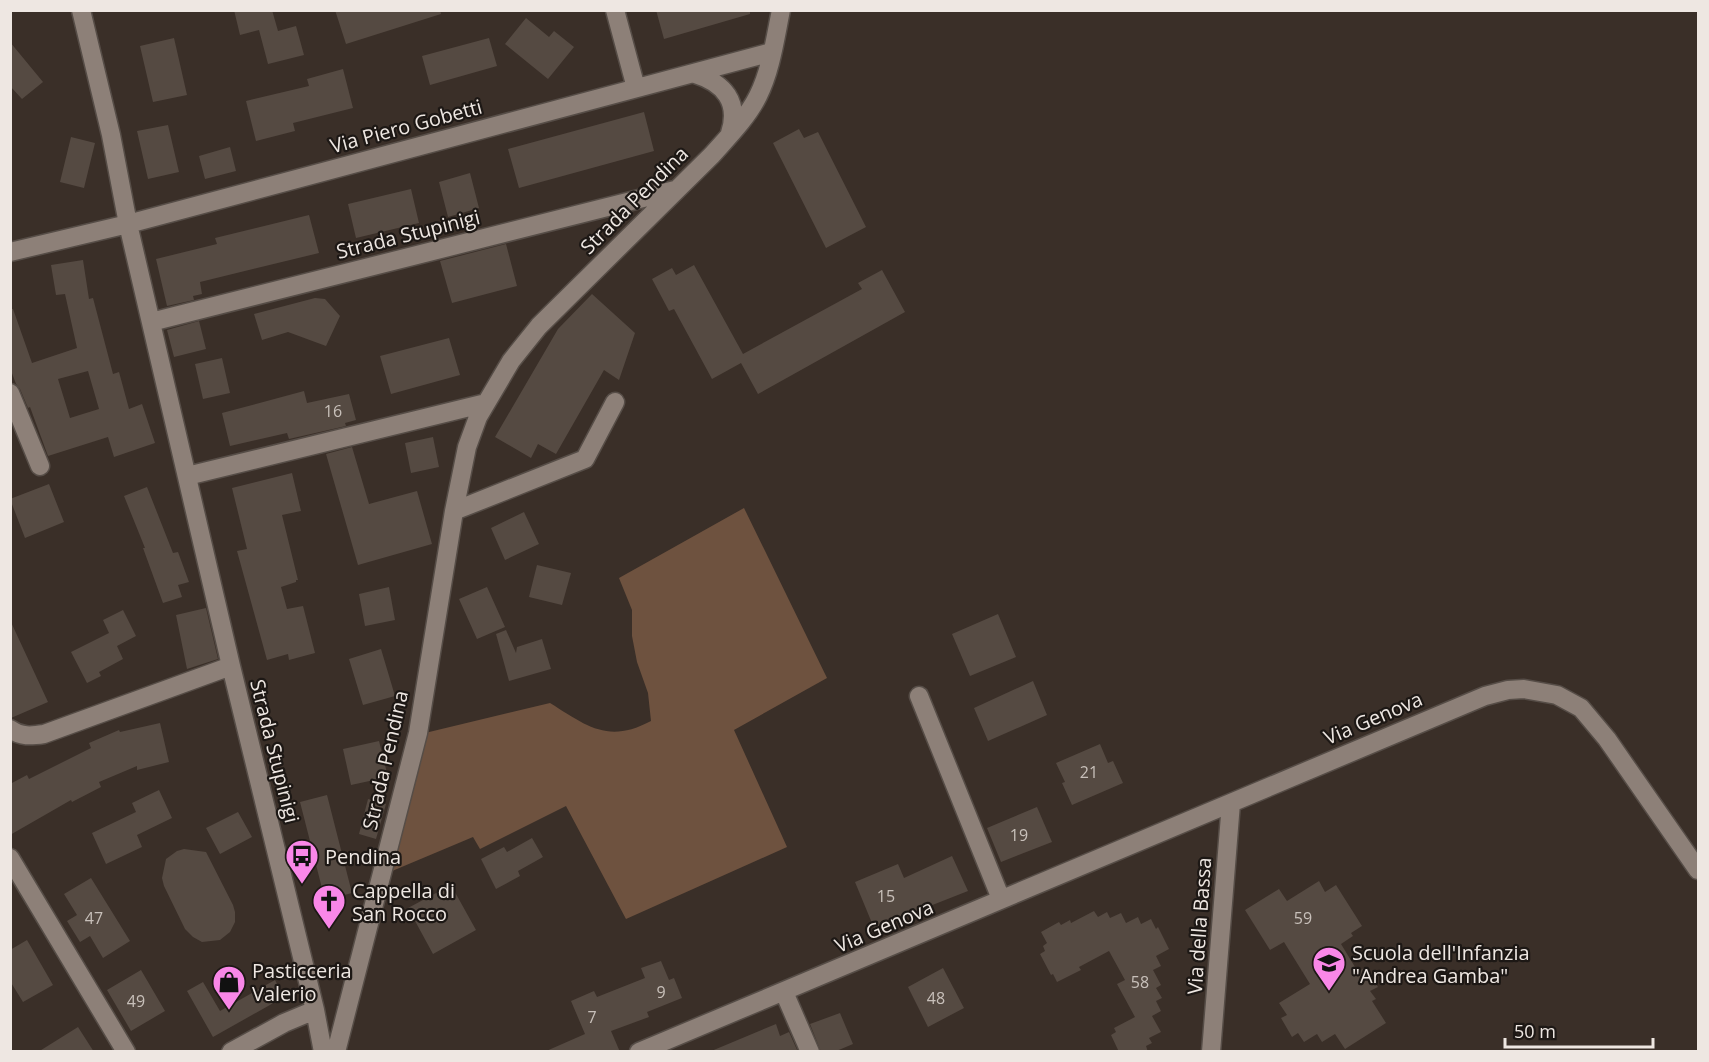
<svg xmlns="http://www.w3.org/2000/svg" width="1709" height="1062" font-family="'Open Sans',sans-serif">
<style>
.forest{fill:#6e523f}
.building{fill:#554a42;fill-rule:evenodd}
.lines{fill:none;stroke-linecap:round;stroke-linejoin:round}
.minor-casing{stroke:#564d47;stroke-width:21}
.minor{stroke:#8d8078;stroke-width:18}
.labels{text-anchor:middle;dominant-baseline:central;stroke-width:4.5;stroke-linejoin:round;paint-order:stroke}
.number-label{font-size:16px;fill:#c8c0ba}
.street-label{font-size:20px;fill:#eee7e2;stroke:#1d1815}
.poi-label{font-size:20px;fill:#eee7e2;stroke:#1d1815;text-anchor:start}
</style>
<rect width="100%" height="100%" fill="#3a2f28"/>
<path class="forest" d="M744,508L827,678L734,730L787,847L626,919L566,806L480,849L473,837L385,874L425,733L550,703C587,726 608,744 651,721L648,693L637,662L632,636V610L619,578Z"/>
<path class="building" d="M234,10H272L278,31L296,26L304,55L268,64L259,30L240,35Z
M335,10H440L441,14L346,44Z
M656,10H750V14L664,39Z
M526,18L549,37L554,31L574,47L548,79L505,44Z
M174,38L187,95L153,102L140,46Z
M489,38L497,66L430,85L422,56Z
M10,42L43,82L22,99L10,86Z
M343,69L353,108L293,123L295,131L256,141L246,101L309,86L307,79Z
M644,112L654,151L519,188L508,149Z
M168,125L179,172L148,179L137,131Z
M799,129L804,138L818,132L866,227L826,248L773,143Z
M71,137L95,143L84,188L60,182Z
M230,147L236,171L205,179L199,156Z
M470,173L479,208L448,217L439,182Z
M411,189L419,223L356,238L348,204Z
M309,215L319,253L200,282L202,294L193,296L194,300L167,306L156,259L217,244L215,238Z
M506,244L517,286L452,303L440,261Z
M83,260L89,299L93,298L113,374L119,372L129,409L142,404L155,443L114,457L108,437L48,456L30,407L28,408L20,389L16,384L10,368V309H13L32,363L77,348L65,294L56,295L51,265ZM88,371L99,409L70,418L58,379Z
M694,265L743,354L862,289L858,283L882,270L905,312L758,394L741,363L712,379L674,309L669,311L652,279L672,268L676,275Z
M592,294L635,333L619,380L604,370L556,454L538,444L531,458L495,437L558,329Z
M315,298L325,299L340,316L326,346L288,332L262,340L254,314Z
M199,321L206,349L174,357L167,330Z
M449,338L460,375L391,394L380,356Z
M222,358L230,393L203,399L195,364Z
M304,391L307,403L349,394L356,420L345,423L346,426L289,439L287,433L230,446L222,413Z
M433,437L439,467L411,473L405,443Z
M352,447L369,504L417,491L432,544L358,565L326,454Z
M292,473L301,511L282,515L298,580H296V582L281,587L287,609L303,606L315,653L289,660L288,654L267,660L237,551L247,549L232,488Z
M49,484L64,522L25,538L10,499Z
M147,487L173,553L178,552L189,582L178,585L182,597L163,603L143,548H145L124,496Z
M524,512L539,544L505,560L491,528Z
M537,565L571,573L562,605L529,597Z
M389,587L395,620L365,626L359,594Z
M487,587L505,627L477,639L459,599Z
M206,608L218,659L187,669L176,615Z
M123,610L136,636L117,646L123,659L99,672L101,676L87,683L71,652L109,633L103,620Z
M998,614L1016,657L970,676L952,634Z
M10,620L48,702L11,718H10Z
M506,630L516,653L517,647L542,639L551,669L509,681L496,634Z
M381,649L395,696L363,705L349,659Z
M1033,681L1047,715L988,741L974,708Z
M160,723L169,762L137,770V766L99,782L101,787L72,802L71,800L10,835V784L27,775L29,779L91,748L89,743L119,730L120,732Z
M379,741L388,777L351,785L343,749Z
M1100,744L1108,763L1113,761L1123,783L1072,805L1062,783L1065,782L1056,763Z
M159,790L172,818L137,835L142,847L106,864L92,833L136,812L132,803Z
M327,795L352,893L325,900L300,802Z
M368,799L386,804L376,839L359,834Z
M1037,807L1052,842L1001,862L987,828Z
M238,812L252,837L220,854L206,828Z
M532,838L543,857L518,871L520,876L496,889L481,859L504,847L507,852Z
M184,849L206,852L233,905L235,912V922L230,932L220,940L202,942L193,937L185,929L164,886L162,878L166,859L177,851Z
M952,856L968,891L874,928L855,882L898,864L904,878Z
M91,878L130,941L103,958L90,936L80,942L67,921L77,915L64,894Z
M1319,881L1325,892L1336,885L1362,926L1351,933L1353,936L1341,944L1358,972L1365,967L1378,987L1370,991L1376,999L1372,1001L1386,1023L1345,1049L1335,1034L1322,1042L1317,1034L1304,1042L1298,1033L1292,1037L1281,1018L1287,1015L1279,1003L1310,984L1284,942L1270,950L1245,910L1279,889L1287,901Z
M451,885L476,930L433,954L408,908Z
M1094,911L1098,917L1107,912L1110,918L1121,913L1126,923L1138,917L1141,924L1151,919L1156,929L1158,927L1169,949L1156,956L1161,966L1153,970L1161,985L1156,988L1162,998L1156,1001L1161,1011L1152,1016L1161,1032L1149,1038L1152,1043L1146,1046L1148,1052H1119L1111,1035L1116,1032L1114,1028L1135,1017L1117,984L1125,980L1109,951L1079,967L1081,970L1057,982L1053,974L1051,975L1040,954L1045,951L1043,946L1047,943L1041,932L1059,922L1061,925L1070,920L1071,923Z
M27,940L53,985L23,1002L10,981V950Z
M661,961L669,980L674,978L682,998L647,1012L649,1017L611,1031L620,1052H544L585,1034L571,1001L594,991L597,997L645,978L641,968Z
M943,968L964,1008L928,1027L908,987Z
M141,970L165,1011L131,1031L107,990Z
M275,980L284,997L213,1037L187,991L203,982L220,1011Z
M840,1013L853,1044L834,1052H821L810,1024Z
M776,1024L780,1036L789,1032L798,1052H709Z
M78,1027L94,1052H38Z"/>
<g class="lines">
<g class="minor-casing">
<path id="minor" d="M81,10L111,135L128,224L231,666L315,1010L323,1052
M615,10L636,88
M695,74C724,83 740,102 730,133
M10,252L128,224L772,52
M151,322L675,190
M10,393L40,466
M187,476L486,403
M454,511L585,459L615,402
M919,696L1001,899
M10,729C21,737 31,736 44,734L231,666
M10,858L126,1052
M784,992L810,1052
M231,1052L284,1023L315,1010
M336,1052L418,733L454,511L467,447L478,417L511,361L539,326L712,155C728,137 747,118 758,96C771,70 775,39 781,10
M639,1052C922,935 1203,814 1485,696L1508,690L1524,689L1557,695L1581,708L1607,739L1698,870
M1211,1052L1231,803"/>
</g>
<use href="#minor" class="minor"/>
</g>
<defs>
<g id="bus-pin" transform="scale(1.725)"><path d="M0 17L-7.5 6A9.5 9.5 0 1 1 7.5 6Z" fill="#f987e8" stroke="#1d1815"/><path d="M-5-6H5V4H4V6H2V4H-2V6H-4V4H-5ZM-3.5-4V0h7V-4ZM-3.5 1.2v1.5H-2V1.2ZM2 1.2v1.5H3.5V1.2Z" fill="#111"/></g>
<g id="church-pin" transform="scale(1.725)"><path d="M0 17L-7.5 6A9.5 9.5 0 1 1 7.5 6Z" fill="#f987e8" stroke="#1d1815"/><path d="M-1.2-6h2.4v3.5h3.3v2.4h-3.3V6h-2.4V-.1h-3.3v-2.4h3.3Z" fill="#111"/></g>
<g id="school-pin" transform="scale(1.725)"><path d="M0 17L-7.5 6A9.5 9.5 0 1 1 7.5 6Z" fill="#f987e8" stroke="#1d1815"/><path d="M0-5L7-2L0 1L-7-2ZM-4 1L0 2.5L4 1V4Q0 6-4 4Z" fill="#111"/></g>
<g id="shop-pin" transform="scale(1.725)"><path d="M0 17L-7.5 6A9.5 9.5 0 1 1 7.5 6Z" fill="#f987e8" stroke="#1d1815"/><path d="M-5-2.5h2.3a2.7 3.5 0 0 1 5.4 0H5L5.5 6h-11ZM-1.5-2.5h3a1.5 2.3 0 0 0-3 0Z" fill="#111"/></g>
</defs>
<g fill-rule="evenodd">
<use href="#bus-pin" x="302" y="856"/>
<use href="#church-pin" x="329" y="901"/>
<use href="#school-pin" x="1329" y="963"/>
<use href="#shop-pin" x="229" y="982"/>
</g>
<g class="labels">
<g class="number-label">
<text x="333" y="411">16</text>
<text x="1089" y="772">21</text>
<text x="1019" y="835">19</text>
<text x="886" y="896">15</text>
<text x="94" y="918">47</text>
<text x="1303" y="918">59</text>
<text x="1140" y="982">58</text>
<text x="661" y="992">9</text>
<text x="936" y="998">48</text>
<text x="136" y="1001">49</text>
<text x="592" y="1017">7</text>
</g>
<g class="street-label">
<text transform="translate(406 126) rotate(-15)">Via Piero Gobetti</text>
<text transform="translate(634 200) rotate(-45)">Strada Pendina</text>
<text transform="translate(408 234) rotate(-14)">Strada Stupinigi</text>
<text transform="translate(1373 718) rotate(-23)">Via Genova</text>
<text transform="translate(275 751) rotate(76)">Strada Stupinigi</text>
<text transform="translate(385 760) rotate(-77)">Strada Pendina</text>
<text transform="translate(884 926) rotate(-23)">Via Genova</text>
<text transform="translate(1199 926) rotate(-86)">Via della Bassa</text>
</g>
<g class="poi-label">
<text x="325" y="856">Pendina</text>
<text x="352" y="890">Cappella di<tspan x="352" dy="23">San Rocco</tspan></text>
<text x="1352" y="952">Scuola dell'Infanzia<tspan x="1352" dy="23">"Andrea Gamba"</tspan></text>
<text x="252" y="970">Pasticceria<tspan x="252" dy="23">Valerio</tspan></text>
</g>
</g>
<rect width="1709" height="1062" fill="none" stroke="#eee7e2" stroke-width="24"/>
<path d="M1505 1038v9h148v-9" fill="none" stroke="#eee7e2" stroke-width="3"/>
<text x="1514" y="1038" font-size="18" fill="#eee7e2" stroke="#1d1815" stroke-width="4.5" paint-order="stroke">50 m</text>
</svg>
